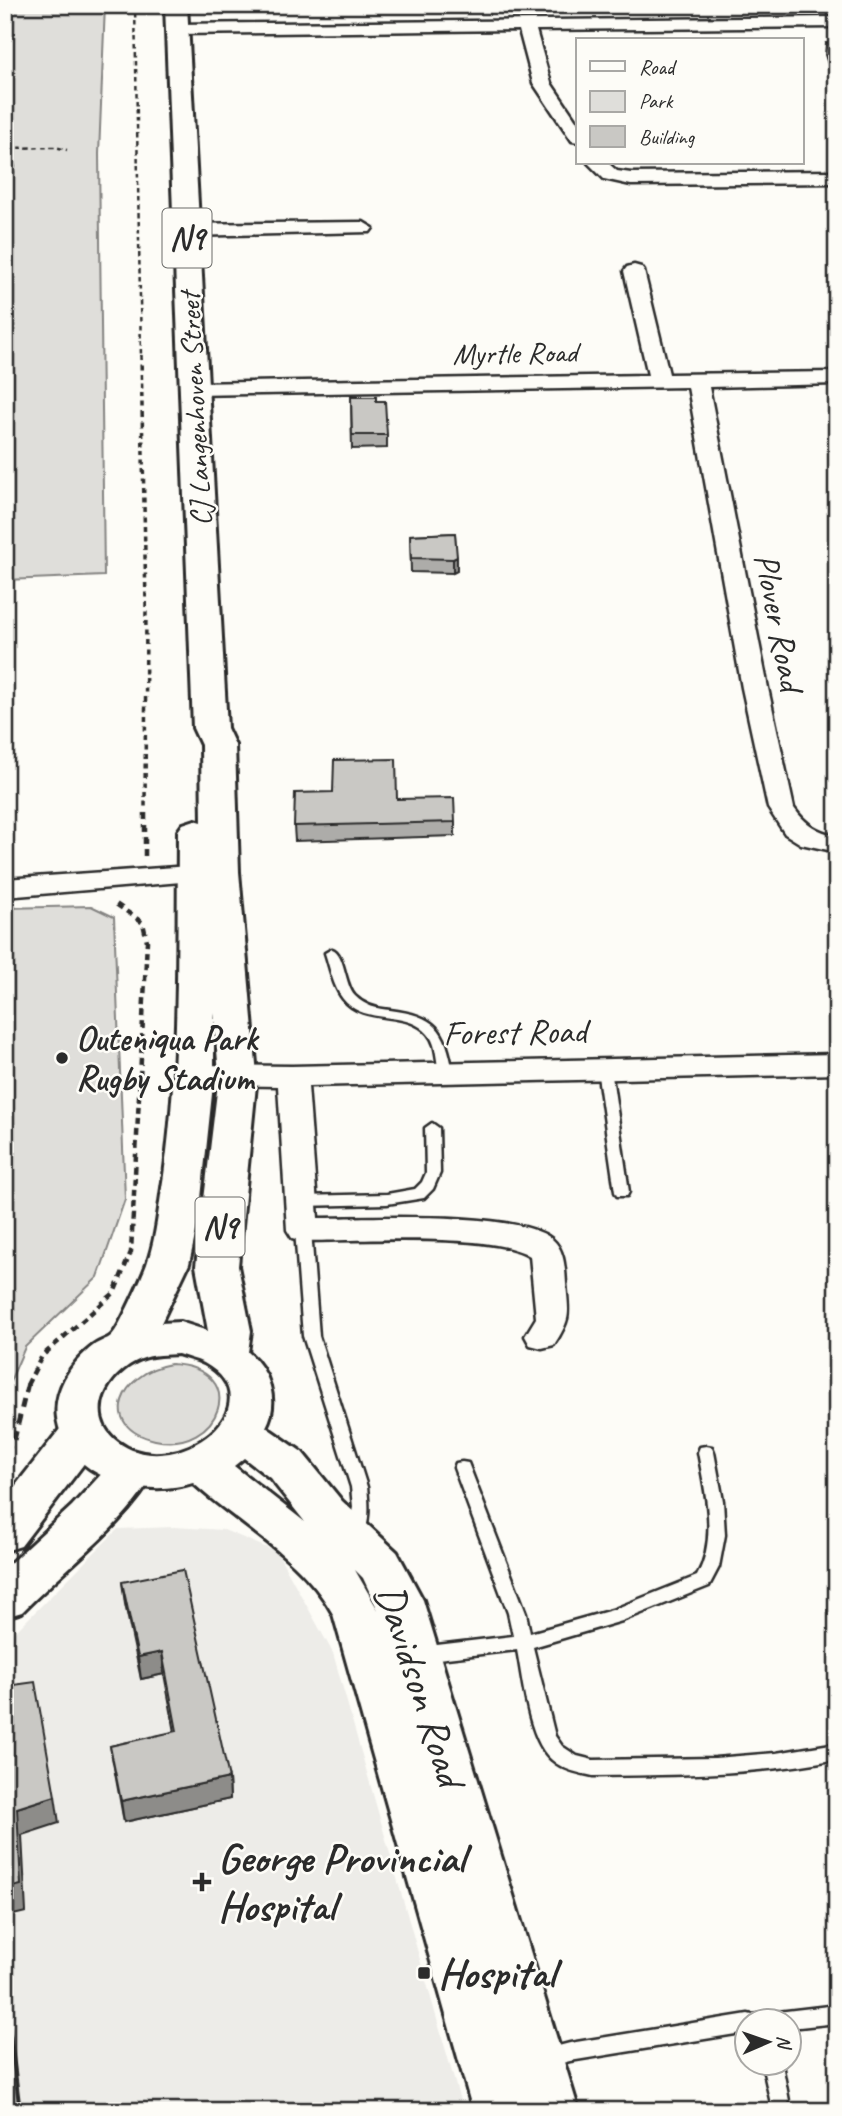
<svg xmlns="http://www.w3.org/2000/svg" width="842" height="2116" font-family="Caveat,sans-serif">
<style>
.built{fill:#edece8}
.green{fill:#dfdeda;stroke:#858482;stroke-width:2}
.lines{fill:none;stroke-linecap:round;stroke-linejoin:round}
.lane-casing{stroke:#2b2b2b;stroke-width:5}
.street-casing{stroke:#2b2b2b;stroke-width:5}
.secondary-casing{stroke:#2b2b2b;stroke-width:6}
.highway-casing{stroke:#2b2b2b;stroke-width:6}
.path-far3{stroke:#2b2b2b;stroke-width:2.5;stroke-dasharray:4.5 3.5;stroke-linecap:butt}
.path-far2{stroke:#2b2b2b;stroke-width:3.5;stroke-dasharray:5 4.5;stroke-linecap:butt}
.path-far1{stroke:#2b2b2b;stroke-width:4.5;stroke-dasharray:7 5;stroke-linecap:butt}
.path{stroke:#2b2b2b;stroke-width:5;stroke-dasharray:9 7;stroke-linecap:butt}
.lane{fill:#fdfcf7;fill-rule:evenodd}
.street{fill:#fdfcf7;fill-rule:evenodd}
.secondary{fill:#fdfcf7;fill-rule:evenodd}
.highway{fill:#fdfcf7;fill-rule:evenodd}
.wall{fill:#adaca9;stroke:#2b2b2b;stroke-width:2}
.shaded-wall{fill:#8d8c89;stroke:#2b2b2b;stroke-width:2}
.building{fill:#c9c8c4;stroke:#2b2b2b;stroke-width:2}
.poi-dot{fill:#2b2b2b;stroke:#fdfcf7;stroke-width:2.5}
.labels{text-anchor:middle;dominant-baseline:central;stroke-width:5;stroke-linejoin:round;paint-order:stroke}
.far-street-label{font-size:30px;fill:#2b2b2b;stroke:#fdfcf7}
.shield{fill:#fdfcf7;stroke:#6a6a68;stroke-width:2}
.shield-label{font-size:33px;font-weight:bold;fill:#2b2b2b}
.street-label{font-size:35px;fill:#2b2b2b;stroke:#fdfcf7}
.poi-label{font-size:35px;font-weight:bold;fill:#2b2b2b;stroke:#fdfcf7;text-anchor:start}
.near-street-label{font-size:42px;fill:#2b2b2b;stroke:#fdfcf7}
.near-poi-label{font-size:42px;font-weight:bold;fill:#2b2b2b;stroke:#fdfcf7;text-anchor:start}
</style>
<rect width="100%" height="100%" fill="#fdfcf7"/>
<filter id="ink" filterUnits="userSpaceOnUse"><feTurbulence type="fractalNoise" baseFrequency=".0143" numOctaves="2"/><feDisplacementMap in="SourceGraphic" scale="14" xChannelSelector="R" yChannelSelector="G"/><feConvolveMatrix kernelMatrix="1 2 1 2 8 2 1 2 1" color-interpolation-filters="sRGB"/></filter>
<g filter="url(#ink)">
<path class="built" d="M174,1527L224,1530L277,1552L333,1653L463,2111H5V1642L118,1529Z"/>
<path class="green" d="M5,5H105L99,154L104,576L5,580Z
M91,906L114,917L125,1199L98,1277L25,1347L5,1393V908Z
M171,1364C253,1369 219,1454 155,1440C96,1427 121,1372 171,1364Z"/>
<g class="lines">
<g class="lane-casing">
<path id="lane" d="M332,949C345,953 344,985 355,996C365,1006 377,1009 390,1010C436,1016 445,1028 453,1072L451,1075H441C435,1062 438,1045 428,1034C407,1009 364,1026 343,999C333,986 330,968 325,953Z
M604,1064L611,1069L629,1192L627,1196H617L615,1192L597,1069Z
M432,1123L439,1128L440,1173L433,1189L424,1198L387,1204L301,1206L296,1205L294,1201L296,1197L301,1196L387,1194L415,1189L422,1182L426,1173L425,1128Z
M303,1225L308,1226L311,1230L319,1336L367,1487C369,1505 370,1523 362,1540L356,1542L350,1540L348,1535L353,1507L351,1487L303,1336L295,1230L298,1226Z
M706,1446L712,1447L714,1452L723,1501L725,1535L719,1567L709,1586L622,1621L533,1647L555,1736L562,1746L577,1756L593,1760L715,1758L776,1753L837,1743V1759C756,1775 675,1775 593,1776C579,1773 563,1770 552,1760C528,1740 523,1680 517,1650L420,1661L414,1659L411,1654L414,1649L420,1647L513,1636L508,1613L454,1468L456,1463L462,1462L468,1463L470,1468L526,1613L530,1633L612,1610L697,1576C718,1538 705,1492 698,1452L700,1447Z
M837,2005V2023L790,2028V2022H748V2032L570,2061L546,2067L539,2065L536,2058L539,2051L570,2043L748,2014L752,2015Z
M762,2064H782L789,2101L786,2108L779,2111L772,2108Z"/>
</g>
<g class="street-casing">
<path id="street" d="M837,17V27L536,30L551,83L578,123V142L572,141L533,83L519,30L177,34L169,29L177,24Z
M588,163H608L617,171L631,173L837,171V183L631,185L604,179Z
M363,222L373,228L370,232L186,236L176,230L186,224Z
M634,265L641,267L644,271L669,374L837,372V384L709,387L768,688L794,808C806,825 817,831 837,836V852L801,844L785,834L768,808L742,688L688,387L194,395L186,394L183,389L186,384L194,383L648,375L624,271L627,267Z
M218,864L228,866L232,872L228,878L5,897V879Z
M837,1054V1074L308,1086L318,1218C367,1218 517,1210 552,1239C565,1250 565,1269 566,1284C569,1316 571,1318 554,1345L542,1348L530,1345L525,1336L536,1318L530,1256C494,1232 352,1241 303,1241L292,1238L287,1230L278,1086L195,1085L184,1082L180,1075L184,1068L195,1065L292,1066Z"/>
</g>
<g class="secondary-casing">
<path id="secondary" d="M83,1415L99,1420L105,1432L99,1444L21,1546L5,1551V1499L67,1420Z
M134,1451L150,1456L157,1469C128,1523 65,1568 22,1612L5,1617V1568L72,1506L118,1456Z"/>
</g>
<g class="highway-casing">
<path id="highway" d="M165,5H187L227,728L235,745L239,872L257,1075L238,1266L251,1331L248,1352C269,1370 280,1401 266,1427L302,1452L342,1501L397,1552L423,1600L579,2111H473L333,1614C303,1558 239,1525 193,1483C143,1499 66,1478 57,1418C53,1390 72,1362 93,1346C99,1341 107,1340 112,1335C119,1329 143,1275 147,1264C157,1236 159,1204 164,1175C180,1061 177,946 178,831L183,824L195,820L202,822L201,745L193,728ZM214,1012L219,1075L196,1266L208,1331L180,1322L161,1323L189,1264L199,1217L214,1075ZM178,1354C186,1357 196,1359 204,1363C278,1404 175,1485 118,1442C82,1415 108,1372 141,1359C152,1354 167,1355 178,1354ZM244,1458L270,1478L305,1522L234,1466ZM355,1570L363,1578L378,1610Z"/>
</g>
<path class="path-far3" d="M135,5L141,357
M5,133L10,148L55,147L67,150
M10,148L15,169L11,180"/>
<path class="path-far2" d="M141,355L146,604L145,810"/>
<path class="path-far1" d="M145,856V808
M27,1385L42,1356L114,1293L131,1252L147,941L143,923L116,904"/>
<path class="path" d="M5,1453L14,1440L28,1383"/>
<use href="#lane" class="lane"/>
<use href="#street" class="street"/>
<use href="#secondary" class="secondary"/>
<use href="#highway" class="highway"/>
</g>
<path class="wall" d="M814,5H835L833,8Z
M826,43H837V82H834L825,55Z
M351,397L376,401L387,435V448L352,449Z
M455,533L457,571L453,573L411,572L410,535Z
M397,799L455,822V836L295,841L294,826Z
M122,1582L229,1778L230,1799L124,1822L110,1746L175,1732L164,1674L141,1679L125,1604Z"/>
<path class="shaded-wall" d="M457,557V571L453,573V559Z
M162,1652L164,1674L141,1679L138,1657Z
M229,1778L230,1799L124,1822L121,1801Z
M55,1796L59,1823L22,1835L26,1912L5,1917V1889L17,1808Z
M5,1985L21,2111H19L5,2003Z"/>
<path class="building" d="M826,43H837V71H836Z
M351,397H376V401H385L387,435H352Z
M455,533L457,557L453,559L411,558L410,535Z
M396,759L397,799L454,798L455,822L294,826L295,793L333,792L334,760Z
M183,1570L229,1778L121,1801L110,1746L177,1731L162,1652L138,1657L122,1582Z
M5,1679L6,1686L35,1682L55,1796L17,1808L21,1885L5,1889Z
M5,2003L19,2111H5Z"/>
</g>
<g class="poi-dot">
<circle cx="62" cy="1058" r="7"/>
<path d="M198.5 1871.5h7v7h7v7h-7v7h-7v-7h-7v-7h7z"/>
<rect x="417" y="1966" width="14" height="14" rx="3.5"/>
</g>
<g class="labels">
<g class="far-street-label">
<text transform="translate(515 353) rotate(-1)">Myrtle Road</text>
<text transform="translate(195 409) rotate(-93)">CJ Langenhoven Street</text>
</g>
<g class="shield">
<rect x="162.5" y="208.5" width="49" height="59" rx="5"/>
<rect x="195.5" y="1197.5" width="49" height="59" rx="5"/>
</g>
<g class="shield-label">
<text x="187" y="238">N9</text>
<text x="220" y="1227">N9</text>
</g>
<g class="street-label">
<text transform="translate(779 622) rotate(79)">Plover Road</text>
<text transform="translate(515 1032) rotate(-1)">Forest Road</text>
</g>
<g class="poi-label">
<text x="76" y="1038">Outeniqua Park<tspan x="76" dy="40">Rugby Stadium</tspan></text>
</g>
<g class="near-street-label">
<text transform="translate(420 1685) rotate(72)">Davidson Road</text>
</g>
<g class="near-poi-label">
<text x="218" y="1858">George Provincial<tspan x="218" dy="48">Hospital</tspan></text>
<text x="438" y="1973">Hospital</text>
</g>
</g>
<rect width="842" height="2116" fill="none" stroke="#fdfcf7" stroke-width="28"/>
<rect x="14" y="14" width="814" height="2088" fill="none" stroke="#2b2b2b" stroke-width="2.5" filter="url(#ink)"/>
<rect x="576" y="38" width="228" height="126" fill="#fdfcf7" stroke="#a9a8a5" stroke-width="2"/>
<rect x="590" y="61" width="35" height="10" fill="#fdfcf7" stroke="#a9a8a5" stroke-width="2"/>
<text x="639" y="74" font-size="21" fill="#2b2b2b">Road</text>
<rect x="590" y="91" width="35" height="21" fill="#dfdeda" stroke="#a9a8a5" stroke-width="2"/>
<text x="639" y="108" font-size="21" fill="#2b2b2b">Park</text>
<rect x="590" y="126" width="35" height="21" fill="#c9c8c4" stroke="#a9a8a5" stroke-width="2"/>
<text x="639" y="144" font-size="21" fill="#2b2b2b">Building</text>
<g transform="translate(768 2042) rotate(88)"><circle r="33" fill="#fdfcf7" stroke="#a9a8a5" stroke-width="2"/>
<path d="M0-5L12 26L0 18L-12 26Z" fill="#2b2b2b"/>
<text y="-10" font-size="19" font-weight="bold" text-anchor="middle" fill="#2b2b2b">N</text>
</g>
</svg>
